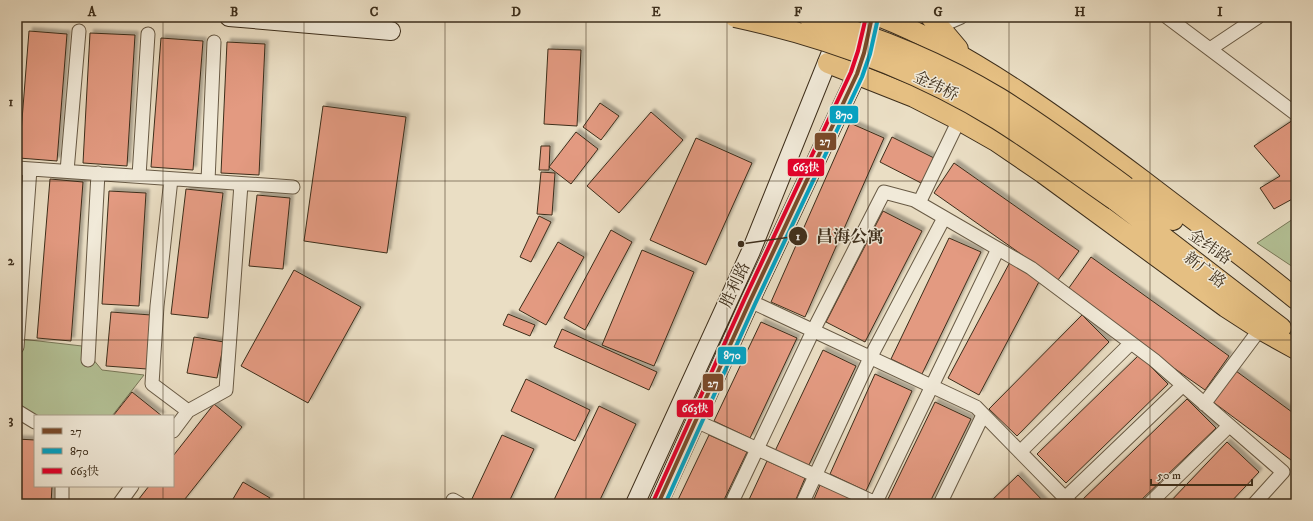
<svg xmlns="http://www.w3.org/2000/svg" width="1313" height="521" font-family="'IM FELL DW Pica','Noto Serif SC',serif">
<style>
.park{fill:#b4c297;stroke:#787859}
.building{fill:#e39a81;stroke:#3d2e1b;filter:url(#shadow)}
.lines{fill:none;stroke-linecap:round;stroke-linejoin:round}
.street-casing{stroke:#685a45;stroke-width:15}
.secondary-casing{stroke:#3d2e1b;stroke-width:20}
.primary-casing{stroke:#3d2e1b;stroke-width:22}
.street{stroke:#f1ead9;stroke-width:13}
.secondary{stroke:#f1ead9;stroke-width:18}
.primary{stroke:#e5bf82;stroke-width:20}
.primary-bridge-casing{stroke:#3d2e1b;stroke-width:22;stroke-linecap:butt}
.primary-bridge{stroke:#e5bf82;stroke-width:20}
.bus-1-casing{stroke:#f1ead9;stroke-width:7}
.bus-2-casing{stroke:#f1ead9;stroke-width:7}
.bus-3-casing{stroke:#f1ead9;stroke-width:7}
.bus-1{stroke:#7a4b2a;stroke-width:4}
.bus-2{stroke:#03a3c5;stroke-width:4}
.bus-3{stroke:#e4002b;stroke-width:4}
.grid{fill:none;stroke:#3d2e1b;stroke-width:1;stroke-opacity:0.55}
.labels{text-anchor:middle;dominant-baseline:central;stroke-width:3;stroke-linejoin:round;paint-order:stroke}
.street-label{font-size:16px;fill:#3d2e1b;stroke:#f1ead9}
.leader{fill:none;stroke:#3d2e1b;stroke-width:1.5}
.callout-dot{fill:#3d2e1b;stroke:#f1ead9;stroke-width:1.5}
.mark-label{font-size:12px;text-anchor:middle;font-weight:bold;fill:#fff}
.callout-label{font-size:17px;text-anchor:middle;font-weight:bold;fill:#3d2e1b;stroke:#f1ead9;stroke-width:3;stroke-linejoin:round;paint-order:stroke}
.line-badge{stroke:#f1ead9;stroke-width:1.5}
.badge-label{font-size:11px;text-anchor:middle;font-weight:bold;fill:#fff}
.neatline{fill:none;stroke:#3d2e1b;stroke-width:1.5}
.grid-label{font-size:13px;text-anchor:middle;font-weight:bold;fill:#3d2e1b}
</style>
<defs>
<filter id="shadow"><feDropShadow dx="3.5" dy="-3.5" stdDeviation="1" flood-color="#0004"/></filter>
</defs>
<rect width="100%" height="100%" fill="#eadec4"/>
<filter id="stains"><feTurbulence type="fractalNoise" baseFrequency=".005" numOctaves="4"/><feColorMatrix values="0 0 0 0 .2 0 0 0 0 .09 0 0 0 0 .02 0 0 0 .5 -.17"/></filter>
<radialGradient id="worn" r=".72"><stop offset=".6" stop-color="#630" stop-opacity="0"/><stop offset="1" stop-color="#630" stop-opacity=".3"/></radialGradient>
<path class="park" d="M1296,217V269L1257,243Z
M21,339L82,346L102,370L144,375L112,416H35L17,408V382Z"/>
<path class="building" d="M29,31L67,34L57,161L19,158Z
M90,33L135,35L127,166L83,163Z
M161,38L203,41L193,170L151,167Z
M227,42L265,44L259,175L221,173Z
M548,49L581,50L577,126L544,124Z
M600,103L619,116L601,140L583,127Z
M323,106L406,117L387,253L304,241Z
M651,112L683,140L619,213L587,186Z
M1293,120L1296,127V197L1274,209L1260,188L1280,176L1254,146Z
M850,123L884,138L805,317L771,302Z
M576,132L598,149L571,184L549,167Z
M892,137L936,159L923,184L880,162Z
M696,138L752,163L706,265L650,240Z
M541,146H550L549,170H539Z
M954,163L1079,251L1058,280L934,193Z
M541,172L555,173L552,215L537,214Z
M50,179L83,182L71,341L37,338Z
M186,189L223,193L208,318L171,314Z
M109,191L146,193L139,306L102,304Z
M257,195L290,198L283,269L249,266Z
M883,211L922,231L865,342L826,322Z
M539,216L551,222L531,262L520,257Z
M611,230L632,242L585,330L564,318Z
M949,238L981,252L922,374L891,359Z
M558,242L584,257L546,325L519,310Z
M642,250L694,272L654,366L602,345Z
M1091,257L1229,356L1205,390L1066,292Z
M1010,262L1041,278L979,395L948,378Z
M294,270L361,307L308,403L241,366Z
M111,312L151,315L147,369L106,366Z
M508,314L535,325L530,336L503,325Z
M1082,315L1109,342L1017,436L989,409Z
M761,322L797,338L750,438L714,421Z
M562,329L657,372L649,390L554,347Z
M194,337L224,342L217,378L187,373Z
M823,350L856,366L808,467L775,451Z
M1139,355L1168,384L1066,483L1037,454Z
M1236,371L1296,415V453L1291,460L1213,402Z
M875,374L912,391L866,491L830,474Z
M526,379L590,410L575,441L511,411Z
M132,392L162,416H113Z
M1187,399L1216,428L1137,504H1084L1081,501Z
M935,402L971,419L929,504H892L887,501Z
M214,404L242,427L181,504H135L149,486H173V456Z
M599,406L636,424L598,504H552Z
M502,435L534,449L508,504H471L470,503Z
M709,435L747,452L722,504H676Z
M17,439L35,440V486H52L51,504H17Z
M1227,442L1259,472L1229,504H1168Z
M767,461L805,478L794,504H747Z
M1018,475L1046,504H988Z
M243,482L270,498L266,504H230Z
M820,485L858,501L857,504H812Z"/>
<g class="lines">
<g class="street-casing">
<path id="street" d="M1167,17L1296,114
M933,28L938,27L961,17
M1210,49L1258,17
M17,168L293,187
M67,171L79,31
M139,176L148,34
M171,179L157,306L152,384L188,411
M208,181L214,42
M919,203L959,120
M750,301L976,407L1071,504
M17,347L30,169
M88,360L98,173
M1204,404L1260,329
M17,411L35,422
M696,421L878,504
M173,431L188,411L226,390L241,184
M1020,452L1131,343
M62,486V504
M1065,498L1183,385
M453,500L460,504
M119,504L132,486
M731,504L813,331L884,192L914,200L1031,268L1154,360L1283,472L1254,504
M802,504L870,358L944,218
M875,504L998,249
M940,504L983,415
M1149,504L1229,426"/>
</g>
<g class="secondary-casing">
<path id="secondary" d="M229,17L391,31
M635,504L751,251L832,50
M658,504L750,301L857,74L864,53L872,17"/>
</g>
<g class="primary-casing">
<path id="primary" d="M881,17C930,36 975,63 1019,92C1061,120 1102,150 1142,180C1194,220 1246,258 1296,299
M931,17L958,49
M828,63L914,97L959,120L996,141L1043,173L1226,307L1260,329L1296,349
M1126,187L1173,220
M1115,200L1281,328"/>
</g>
<use href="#street" class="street"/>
<use href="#secondary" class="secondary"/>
<use href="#primary" class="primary"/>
<g class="primary-bridge-casing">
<path id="primary-bridge" d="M735,17C827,37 917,70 997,119C1037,144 1076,173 1115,200
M809,17C875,36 940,62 999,98C1043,125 1084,156 1126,187"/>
</g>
<use href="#primary-bridge" class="primary-bridge"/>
<g class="bus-1-casing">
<path id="bus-1" d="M658,504L750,301L857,74L864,53L872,17"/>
</g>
<g class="bus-2-casing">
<path id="bus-2" d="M665,504L755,304L862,77L870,54L878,18"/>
</g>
<g class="bus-3-casing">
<path id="bus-3" d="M653,502L745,298L851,72L858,51L866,17"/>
</g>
<use href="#bus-1" class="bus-1"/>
<use href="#bus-2" class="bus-2"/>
<use href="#bus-3" class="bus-3"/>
</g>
<path class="grid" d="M163,17V416M304,17V504M445,17V504M586,17V504M727,17V504M868,17V504M1009,17V504M1150,17V504M17,181H1296M17,340H1296M163,486V504"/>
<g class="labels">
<g class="street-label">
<text transform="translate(936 86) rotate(26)">金纬桥</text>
<text transform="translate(1210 247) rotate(35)">金纬路</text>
<text transform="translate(1205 270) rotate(38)">新广路</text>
<text transform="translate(735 285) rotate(-65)">胜利路</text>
</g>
</g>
<path class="leader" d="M741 244L798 236"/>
<g class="callout-dot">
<circle cx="741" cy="244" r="4"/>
<circle cx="798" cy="236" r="10"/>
</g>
<g class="mark-label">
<text x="798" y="240">1</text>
</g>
<g class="callout-label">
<text x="850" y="242">昌海公寓</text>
</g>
<g class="line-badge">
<rect x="829" y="105" width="30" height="19" rx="4" fill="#03a3c5"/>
<rect x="814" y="132" width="23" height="19" rx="4" fill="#7a4b2a"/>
<rect x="787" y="158" width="38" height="19" rx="4" fill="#e4002b"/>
<rect x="717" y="346" width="30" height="19" rx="4" fill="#03a3c5"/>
<rect x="702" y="373" width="22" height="19" rx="4" fill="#7a4b2a"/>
<rect x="676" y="399" width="38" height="19" rx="4" fill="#e4002b"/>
</g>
<g class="badge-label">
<text x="844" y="119">870</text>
<text x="825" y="145">27</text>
<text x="806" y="171">663快</text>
<text x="732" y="359">870</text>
<text x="713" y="387">27</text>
<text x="695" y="412">663快</text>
</g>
<rect width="1313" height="521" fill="none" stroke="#eadec4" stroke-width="44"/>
<rect x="34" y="415" width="140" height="72" fill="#f1ead9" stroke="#a99f8d"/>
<rect x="42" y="428" width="20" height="6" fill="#7a4b2a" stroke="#a99f8d"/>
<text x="70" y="435" font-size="12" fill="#3d2e1b">27</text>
<rect x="42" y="448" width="20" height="6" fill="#03a3c5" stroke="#a99f8d"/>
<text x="70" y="455" font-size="12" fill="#3d2e1b">870</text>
<rect x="42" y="468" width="20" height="6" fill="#e4002b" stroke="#a99f8d"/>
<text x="70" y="475" font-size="12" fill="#3d2e1b">663快</text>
<path d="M1151 479v6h101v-6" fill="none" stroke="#3d2e1b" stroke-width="2"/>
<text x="1157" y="479" font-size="12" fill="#3d2e1b" stroke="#f1ead9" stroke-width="3" paint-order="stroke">50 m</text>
<rect x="22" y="22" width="1269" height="477" class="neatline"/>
<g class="grid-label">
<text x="92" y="16">A</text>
<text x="234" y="16">B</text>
<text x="374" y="16">C</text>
<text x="516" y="16">D</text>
<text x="656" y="16">E</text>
<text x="798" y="16">F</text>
<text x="938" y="16">G</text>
<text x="1080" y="16">H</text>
<text x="1220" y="16">I</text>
<text x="11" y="106">1</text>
<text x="11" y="265">2</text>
<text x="11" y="424">3</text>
</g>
<rect width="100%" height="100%" filter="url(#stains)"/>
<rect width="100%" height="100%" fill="url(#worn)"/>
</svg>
